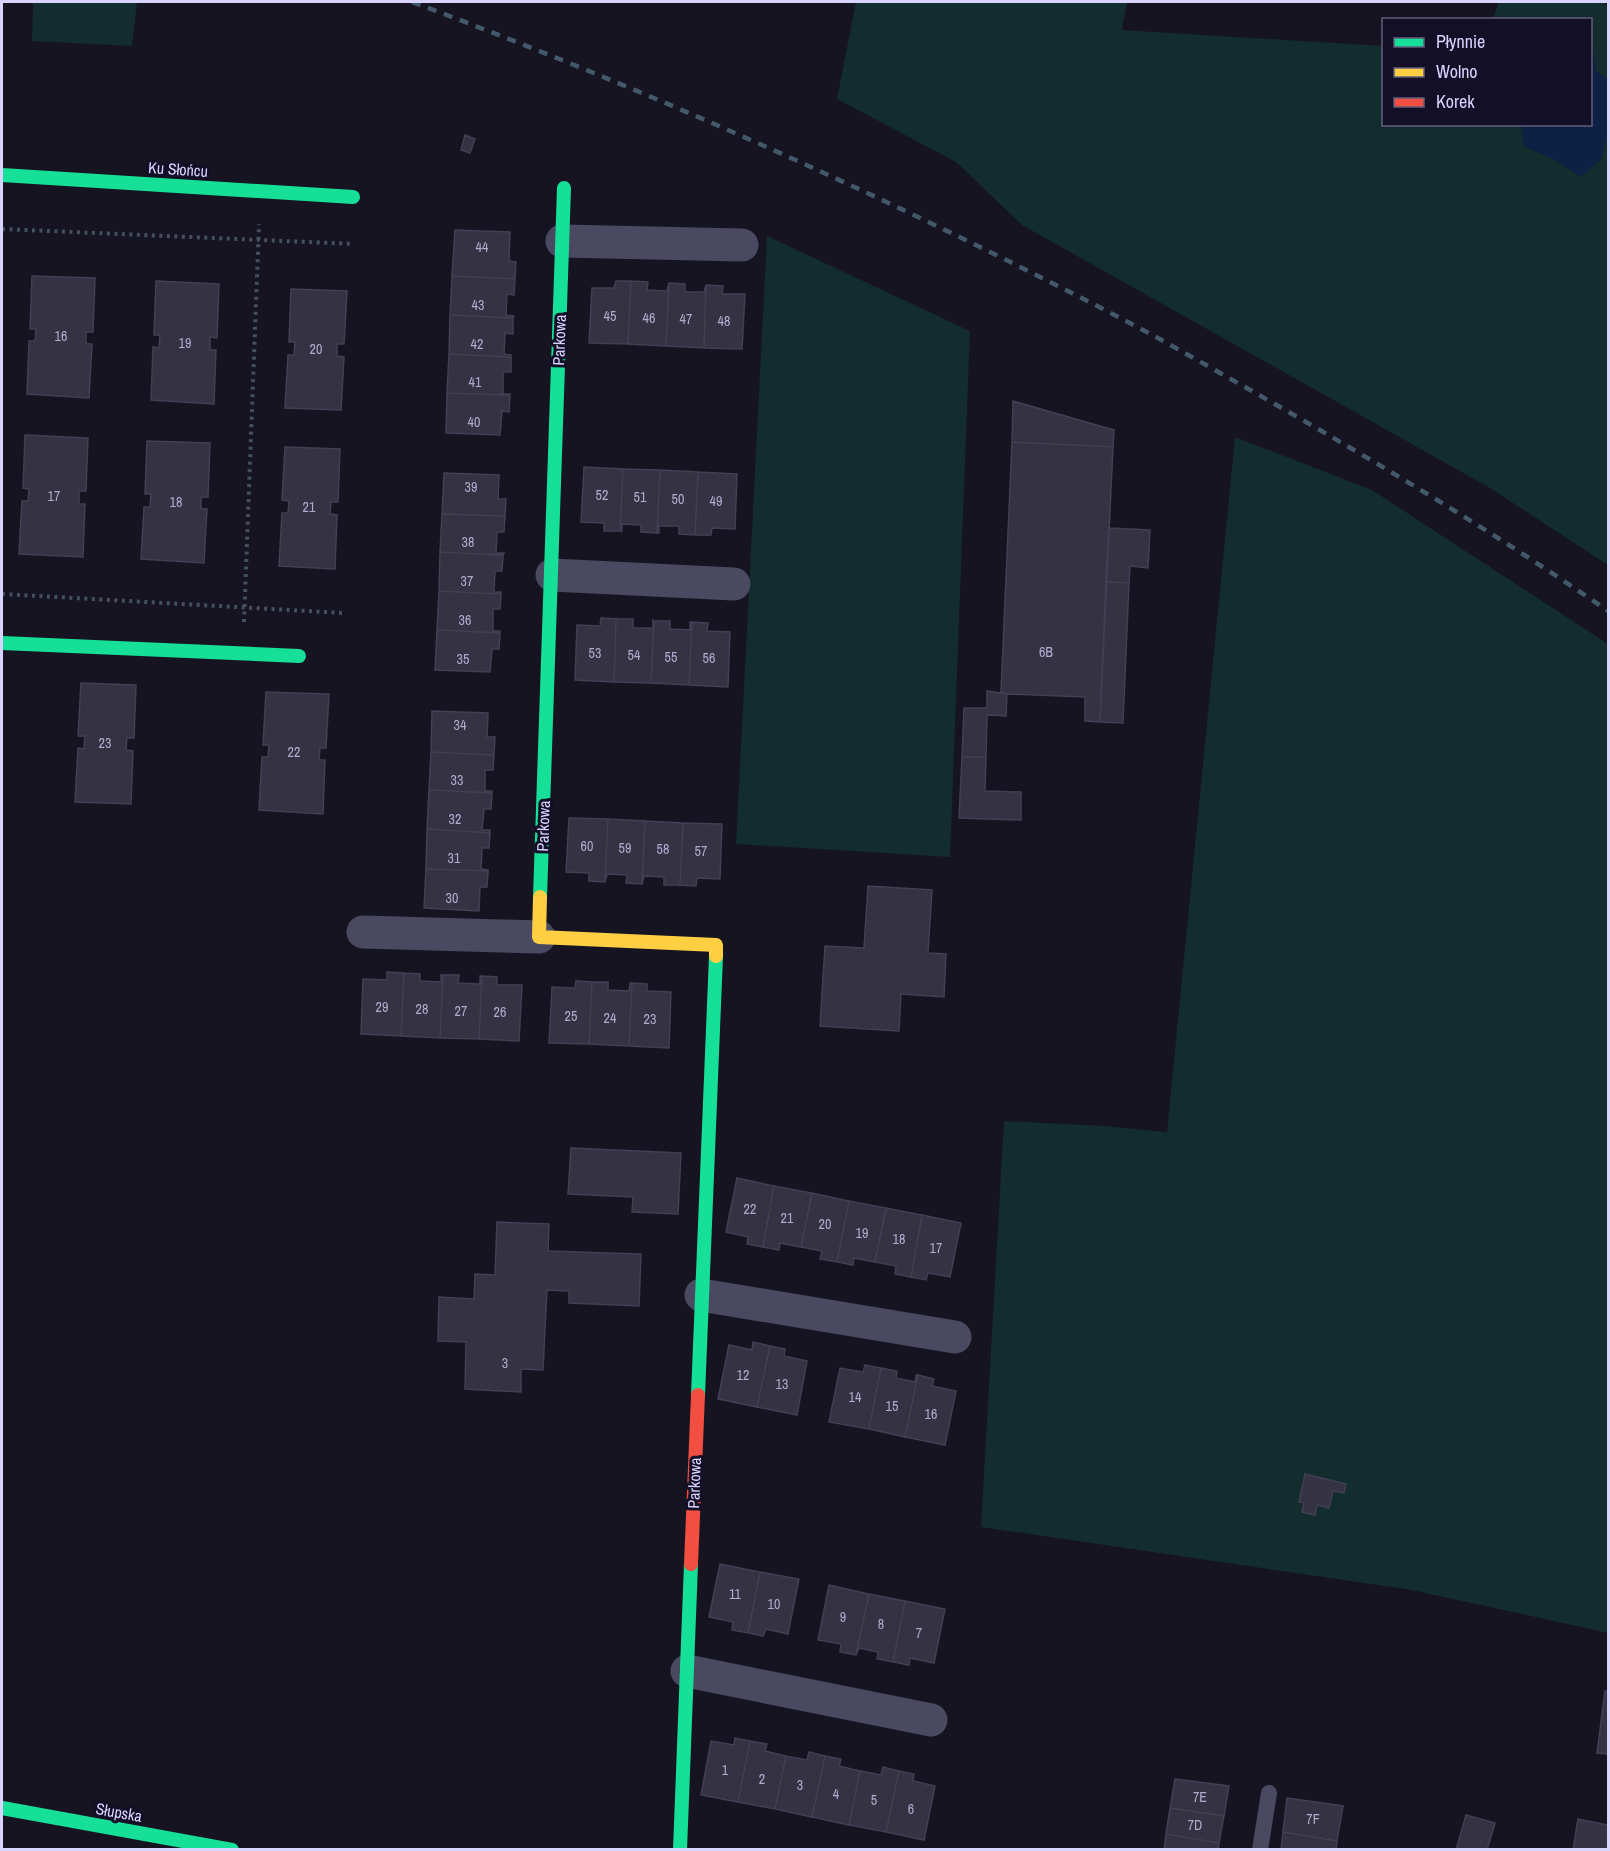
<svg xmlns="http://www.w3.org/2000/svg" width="1610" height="1851" font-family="'Archivo Narrow',sans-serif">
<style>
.green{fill:#132c2d}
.water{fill:#0d2144}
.building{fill:#343243;stroke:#433f54;stroke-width:1.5}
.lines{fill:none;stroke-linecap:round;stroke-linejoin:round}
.path{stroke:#44505f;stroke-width:4;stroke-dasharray:3 4.5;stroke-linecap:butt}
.lane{stroke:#4a4962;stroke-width:16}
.street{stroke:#4a4962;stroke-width:33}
.fast{stroke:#16e098;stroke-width:14}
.slow{stroke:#ffcf43;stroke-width:14}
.jam{stroke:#f24e42;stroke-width:14}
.rail{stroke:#43596b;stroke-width:4.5;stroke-dasharray:9 8;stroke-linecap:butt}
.labels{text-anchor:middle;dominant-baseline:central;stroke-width:6;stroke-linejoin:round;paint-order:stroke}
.number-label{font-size:14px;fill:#b0acd0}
.street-label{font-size:16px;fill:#d9d4ff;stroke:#130f26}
</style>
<rect width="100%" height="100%" fill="#161421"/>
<path class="green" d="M33,2H137L132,46L32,41Z
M856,2H1127L1122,30L1383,46L1384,124H1590V20L1493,19L1499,2H1604L1608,8V565L1490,488L1022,225L956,162L837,99Z
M767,236L970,331L950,857L736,844Z
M1235,437L1372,490L1608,644V1633L1412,1590L981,1527L1004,1121L1104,1126L1167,1132Z"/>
<path class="water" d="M1591,40L1596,71L1608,80V132L1601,159L1581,177L1557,161L1524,146L1521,125L1590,124Z"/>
<path class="building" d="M465,135L475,139L470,153L461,150Z
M455,230L510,232L509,261L516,262L515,279L452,276Z
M32,276L95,278L93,332H86V344H92L89,398L27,394L29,341H35L36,329H30Z
M452,276L515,279L514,295L507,294L506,315L514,316L513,318L450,315Z
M156,281L219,284L217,338L210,337V350H216L214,404L151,400L153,347L159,348L160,335H154Z
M616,281H631L628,344L589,343L592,288H614Z
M631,281L648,282L647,290L667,291L669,283L666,346L628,344Z
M669,283L685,284V292H704L706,285L704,348L666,346Z
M706,285L723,286L722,294H745L742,349L704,348Z
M291,289L347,291L344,344H337V356L344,357L341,410L285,408L288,355H294L295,342H289Z
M450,315L513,318V334L505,333L504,354L511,355V357L449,354Z
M449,354L511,357V372H503V394H510V395L447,393Z
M447,393L510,395L509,412L502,411L500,435L446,433Z
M1013,401L1114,430L1113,447L1012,442Z
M25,435L88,438L86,491H79V504H85L83,557L19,554L22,501H28L29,489L23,488Z
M147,441L210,443L208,497H201V509H207L204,563L141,559L144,507H150L151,494H145Z
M1012,442L1113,447L1100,722L1085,721V697L1007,694L1001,692Z
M285,447L340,449L338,502H331L330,514L337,515L335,569L279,566L282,513H288L289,501L282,500Z
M584,467L623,469L620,531H604V523L581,522Z
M623,469L660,470L657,533L641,532V525L622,524V531H620Z
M660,470L698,472L695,535L679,534V526H659V533H657Z
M698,472L737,474L735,529L712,528L711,535H695Z
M444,473L499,475L498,499H506L505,516L442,514Z
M442,514L505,516L504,532H497L496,553H504L503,555L440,552Z
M1109,528L1150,530L1148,568L1130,566L1129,583L1106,582Z
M440,552L503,555L502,571H495L494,592H501V594L439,591Z
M1106,582L1129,583L1123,723L1100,722Z
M439,591L501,594L500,609H493V631H500V633L437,630Z
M601,618L616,619L614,682L575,680L577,625L600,626Z
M616,619H633V628H653V620L654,621L651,683L614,682Z
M654,621H670V629L690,630V622H692L689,685L651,683Z
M692,622L708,623L707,631L730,632L728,687L689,685Z
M437,630L500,633L499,649H492L490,672L435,670Z
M81,683L136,685L134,738H127L126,750L133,751L131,804L75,802L78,748L84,749L85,736H78Z
M987,691L1007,694L1006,716L987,715L986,757H962L964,708H987Z
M266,692L329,694L326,748H320L319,760H325L323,814L259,810L262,757H268L269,745H263Z
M432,711L488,713L487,737H495L494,755L431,752Z
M431,752L494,755L493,770H485V791H492V793L429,790Z
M962,757H986L985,791L1021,792V820L959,818Z
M429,790L492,793L491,809H484L482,830H490V833L427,829Z
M569,818L608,819L605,882L589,881V873L566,872Z
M608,819L645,821L642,884L626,883L627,875L607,874L605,882Z
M645,821L683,823L680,885H664V877L644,876L642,884Z
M683,823L722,824L720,879L697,878L696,886L680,885Z
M427,829L490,833L489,848H482L481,869L488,870V871L426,869Z
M426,869L488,871L487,887H480L479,911L424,908Z
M868,886L932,890L928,953L946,954L944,997L901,994L899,1031L820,1026L825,946L864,948Z
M387,972L404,973L401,1036L361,1034L363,979L387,980Z
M404,973L420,974V981L441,982V975H443L440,1038L401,1036Z
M443,975H459L458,983L480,984V976H482L479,1039L440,1038Z
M482,976L497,977V985H522L519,1041L479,1039Z
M576,981L592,982L589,1044L549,1043L552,987L575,988Z
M592,982H608V990L629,991L630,983H632L629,1046L589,1044Z
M632,983L647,984V991L671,992L669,1048L629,1046Z
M571,1148L681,1153L678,1214L632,1212L633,1197L568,1194Z
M737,1178L774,1186L763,1247L747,1244L748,1237L726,1232Z
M774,1186L812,1193L801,1247L780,1243L779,1250L763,1247Z
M812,1193L849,1201L837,1262L820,1259L822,1251L801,1247Z
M849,1201L886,1208L875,1262L854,1258L853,1265L837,1262Z
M886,1208L922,1215L911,1277L895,1274L896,1266L875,1262Z
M922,1215L961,1223L950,1277L928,1273L926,1280L911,1277Z
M497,1222L549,1224L548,1251L641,1254L639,1306L569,1303V1291L547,1290L543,1370L521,1369V1392L465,1389L466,1342L438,1341L439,1297L474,1299L475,1274L495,1275Z
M753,1342L770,1346L757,1407L718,1399L729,1345L752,1350Z
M770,1346L785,1349L784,1356L807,1361L797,1415L757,1407Z
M865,1365L881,1368L869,1429L829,1422L840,1368L863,1372Z
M881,1368L897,1371L896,1378L915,1382L916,1375H918L905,1437L869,1429Z
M918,1375L934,1379L932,1386L956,1391L945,1445L905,1437Z
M1305,1474L1346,1484L1344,1493L1333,1491L1329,1508L1317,1505L1315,1515L1302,1512L1304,1503L1299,1502Z
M720,1564L760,1572L748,1633L732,1630L733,1622L709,1617Z
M760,1572L799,1579L788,1634L766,1629L763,1636L748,1633Z
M829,1585L869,1594L856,1655L840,1652L841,1644L818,1640Z
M869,1594L905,1601L893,1662L877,1659L878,1652L859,1648L856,1655Z
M905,1601L945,1609L934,1663L910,1658L909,1665L893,1662Z
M1605,1691L1608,1692V1754L1597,1753Z
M735,1738L750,1741L738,1802L701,1795L711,1741L734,1745Z
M750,1741L767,1744L765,1751L786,1756L775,1809L738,1802Z
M809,1752L825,1756L812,1817L775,1809L786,1756L807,1760Z
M825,1756L841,1759L839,1766L860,1771L849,1825L812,1817Z
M883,1767L899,1771L886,1832L849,1825L860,1771L881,1775Z
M899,1771L914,1774L913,1781L935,1786L924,1840L886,1832Z
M1175,1779L1229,1786L1224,1816L1170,1808Z
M1287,1798L1343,1806L1337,1841L1283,1832Z
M1170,1808L1224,1816L1219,1843L1166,1834Z
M1466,1815L1495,1823L1487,1850H1456Z
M1578,1819L1608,1825L1607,1836H1608V1850H1573Z
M1283,1832L1337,1841L1336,1850H1281Z
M1166,1834L1219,1843L1218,1850H1164Z"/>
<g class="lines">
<path class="path" d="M2,229L354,244
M2,594L343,613
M244,622L259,224"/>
<path class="lane" d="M1260,1850L1269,1793"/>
<path class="street" d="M562,241L742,245
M552,575L734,584
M363,932L539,937
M701,1295L955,1337
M687,1671L931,1720"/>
<path class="fast" d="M2,175L353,197
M2,643L299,656
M540,897L564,188
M698,1395L716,956
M2,1808L232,1850
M680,1850L691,1564"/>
<path class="slow" d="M540,897L539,937L716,945V956"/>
<path class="jam" d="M691,1564L698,1395"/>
<path class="rail" d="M412,2C657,93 896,201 1128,322C1170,344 1211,368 1252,391C1373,460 1494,532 1608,611"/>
</g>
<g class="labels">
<g class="number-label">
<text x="482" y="247">44</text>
<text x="478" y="305">43</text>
<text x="610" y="316">45</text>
<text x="649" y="318">46</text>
<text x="686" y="319">47</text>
<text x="724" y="321">48</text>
<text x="61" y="336">16</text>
<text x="185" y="343">19</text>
<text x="477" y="344">42</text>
<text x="316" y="349">20</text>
<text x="475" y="382">41</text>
<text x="474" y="422">40</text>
<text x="471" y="487">39</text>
<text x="602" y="495">52</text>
<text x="54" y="496">17</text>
<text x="640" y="497">51</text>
<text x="678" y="499">50</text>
<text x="716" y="501">49</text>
<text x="176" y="502">18</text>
<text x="309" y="507">21</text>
<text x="468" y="542">38</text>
<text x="467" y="581">37</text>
<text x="465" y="620">36</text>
<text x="1046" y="652">6B</text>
<text x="595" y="653">53</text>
<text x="634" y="655">54</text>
<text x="671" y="657">55</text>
<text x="709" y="658">56</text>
<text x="463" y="659">35</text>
<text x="460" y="725">34</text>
<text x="105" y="743">23</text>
<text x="294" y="752">22</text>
<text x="457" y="780">33</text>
<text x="455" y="819">32</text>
<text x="587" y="846">60</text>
<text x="625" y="848">59</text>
<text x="663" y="849">58</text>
<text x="701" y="851">57</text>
<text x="454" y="858">31</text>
<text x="452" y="898">30</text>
<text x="382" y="1007">29</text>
<text x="422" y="1009">28</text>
<text x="461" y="1011">27</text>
<text x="500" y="1012">26</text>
<text x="571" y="1016">25</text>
<text x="610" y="1018">24</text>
<text x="650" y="1019">23</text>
<text x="750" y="1209">22</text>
<text x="787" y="1218">21</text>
<text x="825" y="1224">20</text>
<text x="862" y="1233">19</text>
<text x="899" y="1239">18</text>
<text x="936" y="1248">17</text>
<text x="505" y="1363">3</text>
<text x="743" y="1375">12</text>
<text x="782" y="1384">13</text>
<text x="855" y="1397">14</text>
<text x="892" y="1406">15</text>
<text x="931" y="1414">16</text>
<text x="735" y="1594">11</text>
<text x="774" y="1604">10</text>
<text x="843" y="1617">9</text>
<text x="881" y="1624">8</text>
<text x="919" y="1633">7</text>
<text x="725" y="1770">1</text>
<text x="762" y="1779">2</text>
<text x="800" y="1785">3</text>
<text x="836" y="1794">4</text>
<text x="1200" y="1797">7E</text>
<text x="874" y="1800">5</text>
<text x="911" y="1809">6</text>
<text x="1313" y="1819">7F</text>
<text x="1195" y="1825">7D</text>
</g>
<g class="street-label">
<text transform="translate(178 169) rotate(4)">Ku Słońcu</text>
<text transform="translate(559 340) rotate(-88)">Parkowa</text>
<text transform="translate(543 826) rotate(-88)">Parkowa</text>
<text transform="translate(694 1483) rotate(-88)">Parkowa</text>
<text transform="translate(119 1812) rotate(10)">Słupska</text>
</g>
</g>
<rect width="1610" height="1851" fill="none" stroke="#d9d4ff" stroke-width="6"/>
<rect x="1382" y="18" width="210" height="108" fill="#130f26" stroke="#625e7d" stroke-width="1.5"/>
<rect x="1394" y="38" width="30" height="9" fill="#16e098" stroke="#625e7d" stroke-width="1.5"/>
<text x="1436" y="48" font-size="18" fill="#d9d4ff">Płynnie</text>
<rect x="1394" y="68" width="30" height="9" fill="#ffcf43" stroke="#625e7d" stroke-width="1.5"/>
<text x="1436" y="78" font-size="18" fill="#d9d4ff">Wolno</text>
<rect x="1394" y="98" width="30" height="9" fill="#f24e42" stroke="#625e7d" stroke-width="1.5"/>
<text x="1436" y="108" font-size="18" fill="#d9d4ff">Korek</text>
</svg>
